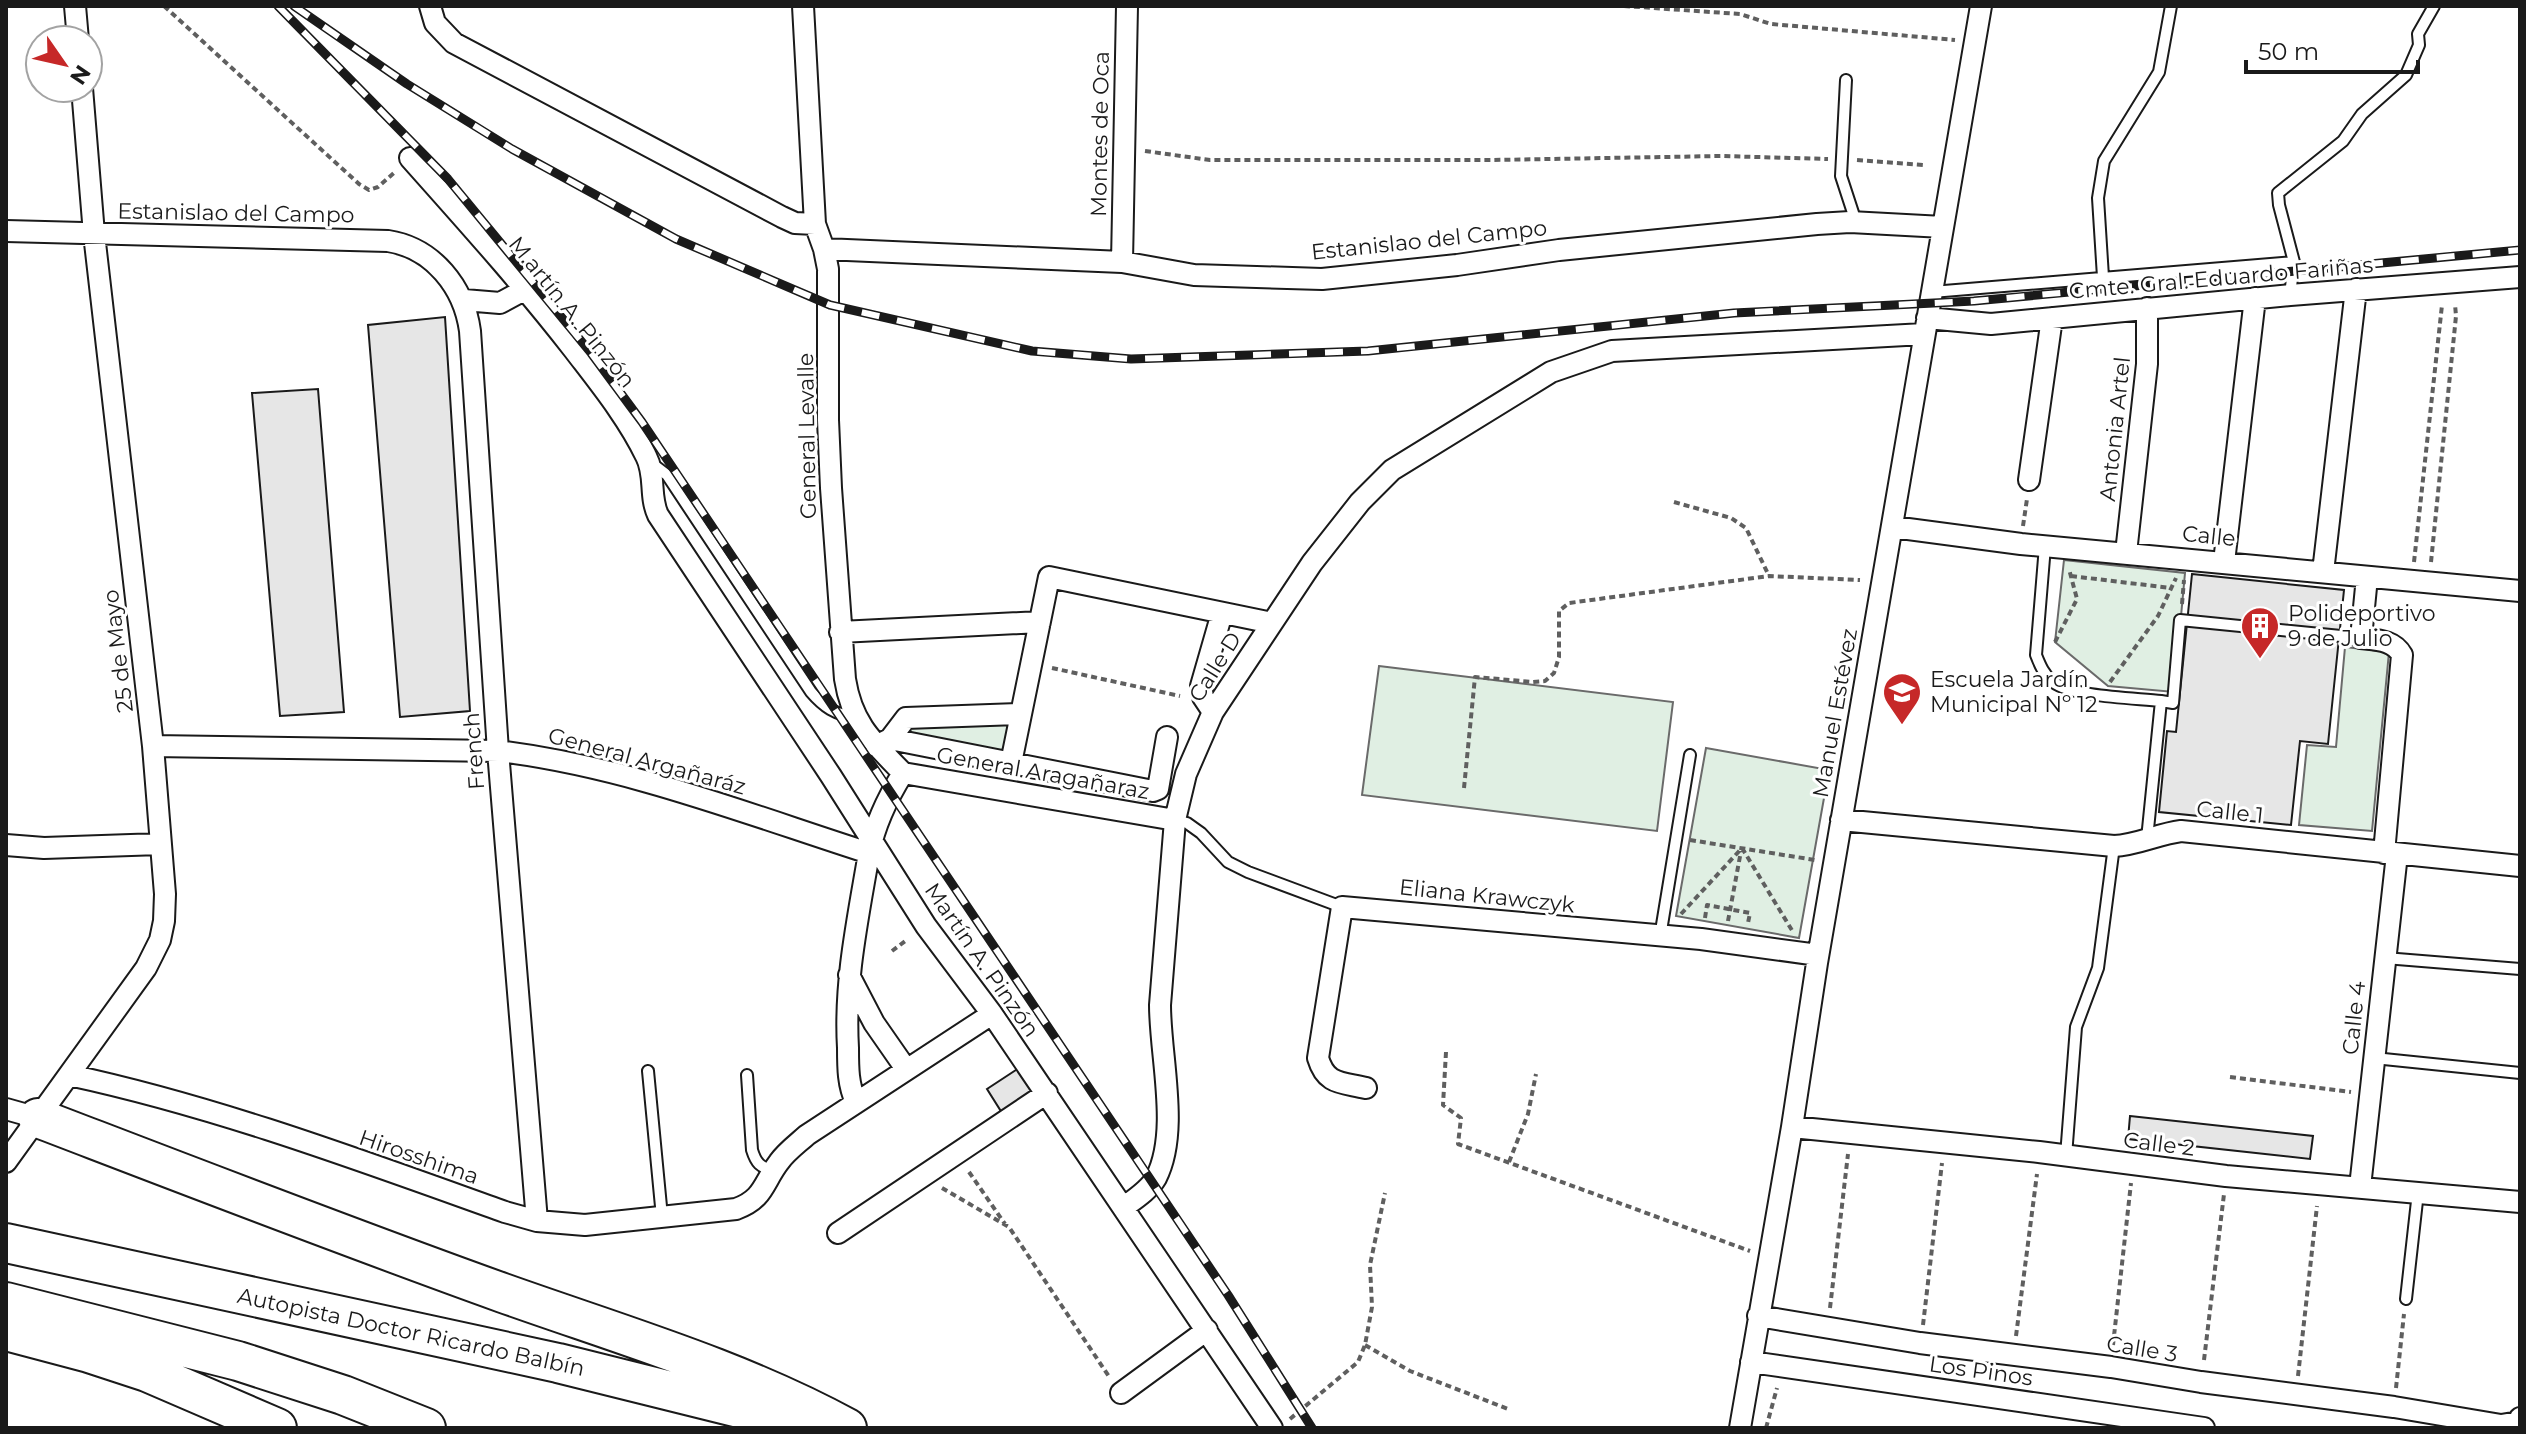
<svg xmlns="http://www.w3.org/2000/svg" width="2526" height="1434" font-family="Montserrat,sans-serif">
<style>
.green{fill:#e0efe3;stroke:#6a6a6a;stroke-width:2}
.building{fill:#e6e6e6;stroke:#1a1a1a;stroke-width:2}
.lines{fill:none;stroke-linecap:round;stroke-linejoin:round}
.lane-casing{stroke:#1a1a1a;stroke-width:14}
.street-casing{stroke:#1a1a1a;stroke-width:24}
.highway-casing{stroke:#1a1a1a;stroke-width:42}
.path{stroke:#5f5f5f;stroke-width:4;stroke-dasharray:6 4;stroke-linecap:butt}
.lane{stroke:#fff;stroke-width:10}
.street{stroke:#fff;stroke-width:20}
.highway{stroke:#fff;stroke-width:38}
.rail-casing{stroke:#1a1a1a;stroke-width:9}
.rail{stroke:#fff;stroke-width:6;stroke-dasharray:18;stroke-linecap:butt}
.labels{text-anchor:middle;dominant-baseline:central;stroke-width:6;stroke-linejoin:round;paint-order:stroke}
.street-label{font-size:22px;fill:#1a1a1a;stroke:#fff}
.poi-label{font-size:22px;fill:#1a1a1a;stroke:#fff;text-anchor:start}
</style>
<rect width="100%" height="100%" fill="#fff"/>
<path class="green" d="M2064,560L2185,573L2174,692L2108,686L2055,642Z
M2345,647L2389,652L2372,831L2299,825L2307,745L2336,747Z
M1379,666L1673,702L1657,831L1362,795Z
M915,725H1011L1005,756L905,734Z
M1706,748L1829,770L1799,938L1676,916Z"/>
<path class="building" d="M445,317L470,711L400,717L368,325Z
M318,389L344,712L280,716L252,393Z
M2192,574L2344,590L2328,744L2300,741L2291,825L2159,812L2167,731L2176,732Z
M1019,1068L1036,1096L1004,1116L987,1089Z
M2130,1116L2313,1136L2310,1159L2128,1139Z"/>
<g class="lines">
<g class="lane-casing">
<path id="lane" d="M1846,80L1841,176L1856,222
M2103,277L2098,198L2104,161L2159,72L2171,6
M1932,292L2294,262
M2290,295L2294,262L2279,205L2278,193L2343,141L2362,114L2406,75L2419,45L2418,34L2434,6
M650,462L667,475L811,692C823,706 836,716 855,716
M2045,546L2036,655C2040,665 2044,675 2053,682C2073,697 2134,698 2161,701L2147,839
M2161,701L2173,703L2180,620L2361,638
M1175,820L1187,823L1201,833L1228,862L1248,872L1342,907
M1660,937L1690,755
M2385,958L2520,969
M2374,1058L2520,1073
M648,1071L662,1217
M747,1075L752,1150C756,1163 760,1167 773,1171
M2066,1156L2076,1027L2098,968L2114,846
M2406,1299L2418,1192"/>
</g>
<g class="street-casing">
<path id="street" d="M75,6L78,40
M430,6L435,23L454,43L782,217L795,223L815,224
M803,6L815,224L824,249L828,269V420L831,488L845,679C852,724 873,742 903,773
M410,158C466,221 522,283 574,350C600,384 627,417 646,456C656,475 649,496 658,515L831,776L926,926L992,1014L1272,1428
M6,231L388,241C433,248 464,287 470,331L498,751L537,1221
M824,249L1122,262L1194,275L1322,279L1457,265L1559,250L1817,224L1850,222L1943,227
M1122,262L1127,6
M464,300L500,303L526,289
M1927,318L1991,324L2290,295L2520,277
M2029,480L2052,318
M1893,527L2021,544L2520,591
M2126,553L2147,364V308
M2224,562L2255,298
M2323,572L2356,289
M2367,577L2361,638C2377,640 2394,640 2402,655L2384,853
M840,632L1040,622
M1213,712L1203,697L1201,686L1222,613
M890,739L906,718L1021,714
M153,746L498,751C625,766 747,814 869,853C875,824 888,797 903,773
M876,746L890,739L1153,791L1158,789L1167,737
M1011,763L1049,577L1272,623
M903,773L1175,820
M1841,820L2114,846C2137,845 2158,834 2181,831L2520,866
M6,845L44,848L160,844
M849,975L874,1023L906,1069
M69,1075C218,1107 362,1161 505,1212L537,1221L585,1225L736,1209C764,1199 763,1183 779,1162C786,1152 797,1144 807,1135L992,1014
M1366,1088C1341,1082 1326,1085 1318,1058L1342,907L1701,939L1818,955
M856,1102C848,1085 848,1068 848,1048C844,982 858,918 869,853
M6,1109L38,1118
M1792,1127L2039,1152L2226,1176L2520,1202
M6,1162L146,968L160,940L164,921L165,894L153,746L94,234L82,88
M2360,1187L2397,854
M1124,1207C1135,1199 1149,1190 1156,1178C1180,1131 1160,1057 1160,1005L1175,820L1186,774L1213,712L1312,563L1360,502L1392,470L1551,372L1612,351L1924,334
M838,1233L1047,1093
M1758,1316L1920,1343L2111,1367L2201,1382L2394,1407L2501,1425L2519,1422L2520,1418
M1751,1362L2204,1428
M1121,1393L1207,1330
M1740,1428L1792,1127L1817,963L1981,6"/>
</g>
<g class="highway-casing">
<path id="highway" d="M38,1118C192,1177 347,1237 503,1293C618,1334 739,1369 847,1428
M6,1243L558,1363L795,1422
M6,1302L238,1361L343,1395L426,1428
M6,1331L89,1353L147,1372L277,1428"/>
</g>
<path class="path" d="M164,6L359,184L369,190L378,187L396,171
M1624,6L1740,14L1771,24L1955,40
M1145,151L1210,160H1493L1721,156L1828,159
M1857,160L1924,165
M1674,502L1731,518L1746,528L1769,576
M2023,526L2027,499
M2414,562L2442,305
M2431,562L2456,316L2455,304
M2071,576L2171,588
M2182,604L2184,580
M2055,642L2077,599L2069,569
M1052,668L1180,696
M2110,682L2158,616L2176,578
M1464,788L1475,677L1533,682L1545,681L1554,673L1559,657V611L1569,603L1769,576L1860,580
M1690,840L1815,860
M1742,848L1793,932
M1681,914L1742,848
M1705,918L1707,905L1750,913L1748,923
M1728,921L1741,851
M892,951L908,939
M1446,1052L1443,1105L1461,1118L1458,1144L1750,1251
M2230,1077L2351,1092
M1509,1162L1528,1114L1536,1074
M969,1172L1005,1224
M942,1188L1009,1227L1110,1378
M1830,1308L1848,1154
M1923,1325L1942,1163
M2016,1336L2037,1174
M1365,1345L1410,1371L1508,1409
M2113,1345L2131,1183
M2204,1360L2224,1194
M2298,1376L2317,1206
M2396,1388L2404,1314
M1290,1419L1358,1362L1365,1345L1372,1307L1370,1265L1385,1193
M1766,1428L1777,1388"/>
<use href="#lane" class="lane"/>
<use href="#street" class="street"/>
<use href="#highway" class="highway"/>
<g class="rail-casing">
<path id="rail" d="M278,6L448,179L591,353L642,422L1228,1295L1312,1428
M294,6L407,84L512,149L676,239L830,305L1032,351L1131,359L1368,351L1734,313L1974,301L2520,250"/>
</g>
<use href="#rail" class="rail"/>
</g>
<defs>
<g id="building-pin" transform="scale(2)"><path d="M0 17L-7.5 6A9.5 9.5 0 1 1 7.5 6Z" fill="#c62828" stroke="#fff"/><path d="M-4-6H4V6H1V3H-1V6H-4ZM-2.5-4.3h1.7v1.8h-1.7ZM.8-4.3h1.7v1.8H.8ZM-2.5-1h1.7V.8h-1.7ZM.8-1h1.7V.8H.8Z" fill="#fff"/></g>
<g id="school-pin" transform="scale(2)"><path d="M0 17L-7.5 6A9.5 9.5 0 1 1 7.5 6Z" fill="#c62828" stroke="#fff"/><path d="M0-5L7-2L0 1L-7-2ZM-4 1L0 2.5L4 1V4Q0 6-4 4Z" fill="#fff"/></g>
</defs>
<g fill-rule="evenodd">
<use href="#building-pin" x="2260" y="626"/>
<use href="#school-pin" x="1902" y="692"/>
</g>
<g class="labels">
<g class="street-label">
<text transform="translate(1100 134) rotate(-89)">Montes de Oca</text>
<text transform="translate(236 213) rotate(1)">Estanislao del Campo</text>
<text transform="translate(1429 240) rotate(-6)">Estanislao del Campo</text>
<text transform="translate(2221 278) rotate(-5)">Cmte. Gral. Eduardo Fariñas</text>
<text transform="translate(572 312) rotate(51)">M.artín A. Pinzón</text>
<text transform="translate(2115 429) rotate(-84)">Antonia Artel</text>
<text transform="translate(807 436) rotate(-91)">General Levalle</text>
<text transform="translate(2209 536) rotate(6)">Calle</text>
<text transform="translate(118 651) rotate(-97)">25 de Mayo</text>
<text transform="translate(1215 667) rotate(-58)">Calle D</text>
<text transform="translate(1835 713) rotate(-80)">Manuel Estévez</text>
<text transform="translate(474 751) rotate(-94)">French</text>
<text transform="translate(647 761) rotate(15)">General Argañaráz</text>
<text transform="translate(1043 773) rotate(10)">General Aragañaraz</text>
<text transform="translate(2230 812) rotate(6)">Calle 1</text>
<text transform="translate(1487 896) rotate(6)">Eliana Krawczyk</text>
<text transform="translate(982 960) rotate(55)">Martín A. Pinzón</text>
<text transform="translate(2354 1018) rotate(-84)">Calle 4</text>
<text transform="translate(2159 1144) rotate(7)">Calle 2</text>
<text transform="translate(419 1157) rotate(19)">Hirosshima</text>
<text transform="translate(411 1332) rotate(12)">Autopista Doctor Ricardo Balbín</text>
<text transform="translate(2142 1349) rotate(9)">Calle 3</text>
<text transform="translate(1981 1371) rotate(8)">Los Pinos</text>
</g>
<g class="poi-label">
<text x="2288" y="613">Polideportivo<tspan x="2288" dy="25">9 de Julio</tspan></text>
<text x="1930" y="679">Escuela Jardín<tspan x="1930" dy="25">Municipal Nº 12</tspan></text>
</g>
</g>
<rect width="2526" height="1434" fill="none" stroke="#1a1a1a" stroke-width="16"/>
<g transform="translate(64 64) rotate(124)"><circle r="38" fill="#ffffff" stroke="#a3a3a3" stroke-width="2"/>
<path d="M0-6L14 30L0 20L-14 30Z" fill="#c62828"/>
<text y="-12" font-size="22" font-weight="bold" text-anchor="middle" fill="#1a1a1a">N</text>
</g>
<path d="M2246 60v12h172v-12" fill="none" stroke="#1a1a1a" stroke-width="4"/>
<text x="2258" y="60" font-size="24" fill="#1a1a1a" stroke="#ffffff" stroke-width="6" paint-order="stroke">50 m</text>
</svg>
